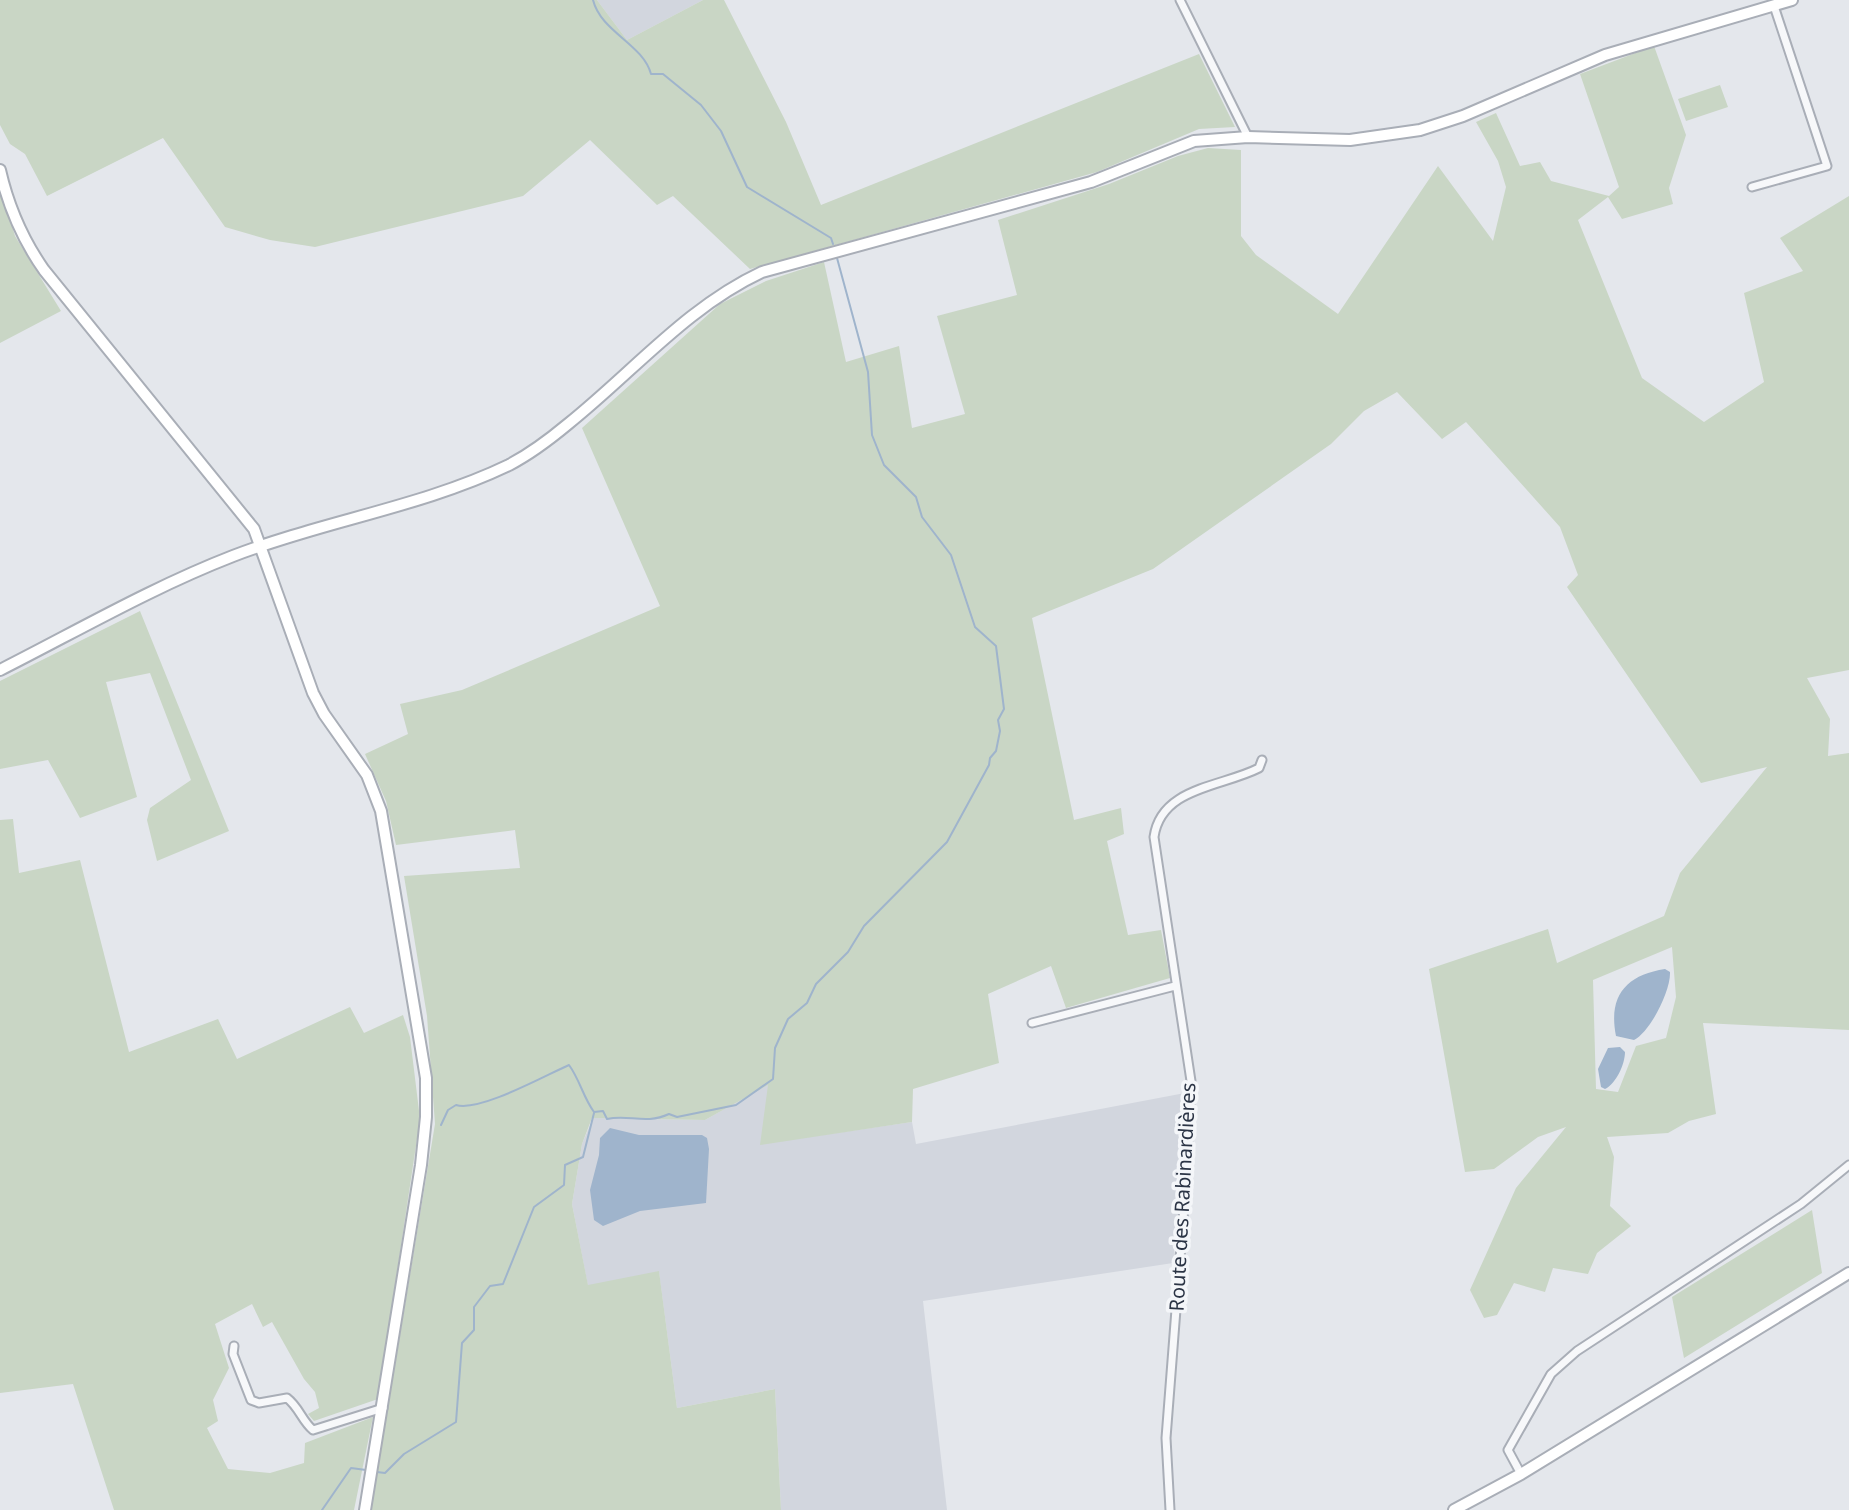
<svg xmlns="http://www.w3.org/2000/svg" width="1849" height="1510" font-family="'Noto Sans',sans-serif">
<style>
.built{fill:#d2d6de}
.green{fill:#c9d6c5;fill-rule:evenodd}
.water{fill:#9fb4cc}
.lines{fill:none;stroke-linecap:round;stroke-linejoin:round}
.stream{stroke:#9fb4cc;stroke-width:2}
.street-casing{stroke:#a9aeb7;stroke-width:11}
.secondary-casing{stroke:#a9aeb7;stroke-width:14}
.street{stroke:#f7f8fa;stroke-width:7}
.secondary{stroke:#fff;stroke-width:10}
.labels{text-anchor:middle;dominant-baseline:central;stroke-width:7;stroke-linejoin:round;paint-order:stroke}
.street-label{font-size:20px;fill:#2b3445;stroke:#f4f6f9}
</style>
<rect width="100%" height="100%" fill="#e4e7ec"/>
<path class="built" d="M597,0H703L627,40Z
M769,1084L761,1144L912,1122L916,1144L1185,1093L1181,1182L1173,1263L923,1301L947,1510H781L775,1389L677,1408L659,1272L588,1286L572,1204L582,1144L593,1118L705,1120Z"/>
<path class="green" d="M0,0H597L627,40L703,0H724L786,122L821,205L1199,54L1235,127L1199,129L1097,172L750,269L673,196L657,205L590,140L523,196L315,247L270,240L225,227L163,138L47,196L25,154L10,144L0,125Z
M1654,46L1686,135L1669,188L1673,204L1622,219L1608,197L1578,220L1642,378L1704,422L1764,382L1744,293L1803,271L1780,238L1849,196V670L1807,678L1830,719L1828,756L1849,753V1030L1703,1023L1716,1114L1689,1121L1668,1133L1607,1137L1614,1157L1610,1206L1631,1226L1597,1253L1588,1274L1553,1268L1545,1292L1514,1283L1497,1315L1484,1318L1470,1290L1516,1188L1566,1127L1538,1137L1494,1169L1465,1172L1429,969L1548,929L1557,963L1664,916L1680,873L1767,767L1701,783L1567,587L1578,575L1560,527L1466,422L1442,439L1397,392L1364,411L1331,444L1153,569L1032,618L1074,820L1121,808L1124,834L1107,841L1128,935L1161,930L1170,978L1066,1008L1051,966L988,994L999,1063L913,1089L912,1122L760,1145L768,1085L705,1120L592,1118L582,1144L572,1204L588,1285L659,1271L677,1408L775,1389L781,1510H371L435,1124L427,1016L404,876L520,868L515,830L396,845L386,801L365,754L408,734L400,704L462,690L660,606L582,428L720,304L766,281L824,262L846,362L899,346L912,428L965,414L937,316L1017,295L998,220L1109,184L1178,156L1208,148L1241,150V236L1256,255L1338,314L1438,166L1493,241L1506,187L1498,161L1476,122L1496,113L1520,166L1540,162L1551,181L1609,196L1619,187L1580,74ZM1672,947L1676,997L1666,1038L1636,1046L1618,1092L1596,1089L1593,980Z
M1720,85L1728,107L1686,121L1678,99Z
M0,185L15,236L61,311L0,343Z
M140,611L229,831L157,861L147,820L150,808L191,780L150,673L106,682L137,797L80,818L48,760L0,769V681Z
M13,819L19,873L80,860L129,1052L218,1019L237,1059L350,1007L364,1033L403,1015L410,1037L420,1119L378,1399L314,1421L308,1414L319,1408L315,1392L304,1379L272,1322L263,1327L252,1304L215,1324L229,1368L213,1400L218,1421L207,1428L228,1469L270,1473L304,1463L305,1443L373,1417L354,1510H114L73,1384L0,1393V820Z
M1812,1210L1822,1273L1684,1358L1672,1297Z"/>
<path class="water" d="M1665,969L1670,972C1671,991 1650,1032 1634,1040L1616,1036C1608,996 1626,975 1665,969Z
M1620,1047L1625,1052C1625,1064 1616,1084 1605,1089L1601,1087L1598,1069L1608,1048Z
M610,1128L639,1135H702L707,1138L709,1149L706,1203L640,1211L603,1226L594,1220L590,1190L599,1155L600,1138Z"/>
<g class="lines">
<path class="stream" d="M593,0C601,32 643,44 651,74H663L701,105L721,131L747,187L831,238L833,244
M441,1125L448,1110L456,1105C480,1112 544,1076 569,1065C580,1080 583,1097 594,1112L603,1111L607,1119C629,1114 645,1125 669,1114L677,1117L736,1105L773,1079L775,1048L788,1019L807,1003L816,984L848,952L864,926L947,842L989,765L990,758L996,751L1000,731L998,720L1004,709L996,646L975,627L951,555L922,517L916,497L884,465L872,435L868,372L837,258
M377,1472L385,1473L404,1454L456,1422L462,1343L474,1330V1307L490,1286L503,1284L534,1207L564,1185L565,1165L583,1157L594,1113
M322,1510L351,1468L366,1470"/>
<g class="street-casing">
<path id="street" d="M1180,0L1248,137
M1752,187L1827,166L1774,6
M1032,1023L1175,986
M234,1346L233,1354L251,1400L259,1403L287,1398C299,1407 302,1421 313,1430L383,1408
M1521,1474L1508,1450L1551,1374L1577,1351L1801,1204L1849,1165
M1170,1510L1166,1438L1187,1168L1191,1081L1154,837C1161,787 1222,787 1259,768L1262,760"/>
</g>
<g class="secondary-casing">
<path id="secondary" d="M0,170C8,205 23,240 44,270L254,529L313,693L324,714L367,775L381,811L426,1078V1117L421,1165L365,1510
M0,670C77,631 153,587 233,556C323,521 422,507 509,465C530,454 550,439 568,424C633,372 687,307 762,272L1091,182L1194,141L1248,137L1350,140L1420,130L1463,116L1605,55L1792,0
M1454,1510L1521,1474L1849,1273"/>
</g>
<use href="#street" class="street"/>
<use href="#secondary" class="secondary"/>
</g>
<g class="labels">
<g class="street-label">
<text transform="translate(1182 1197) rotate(-87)">Route des Rabinardières</text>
</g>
</g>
</svg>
